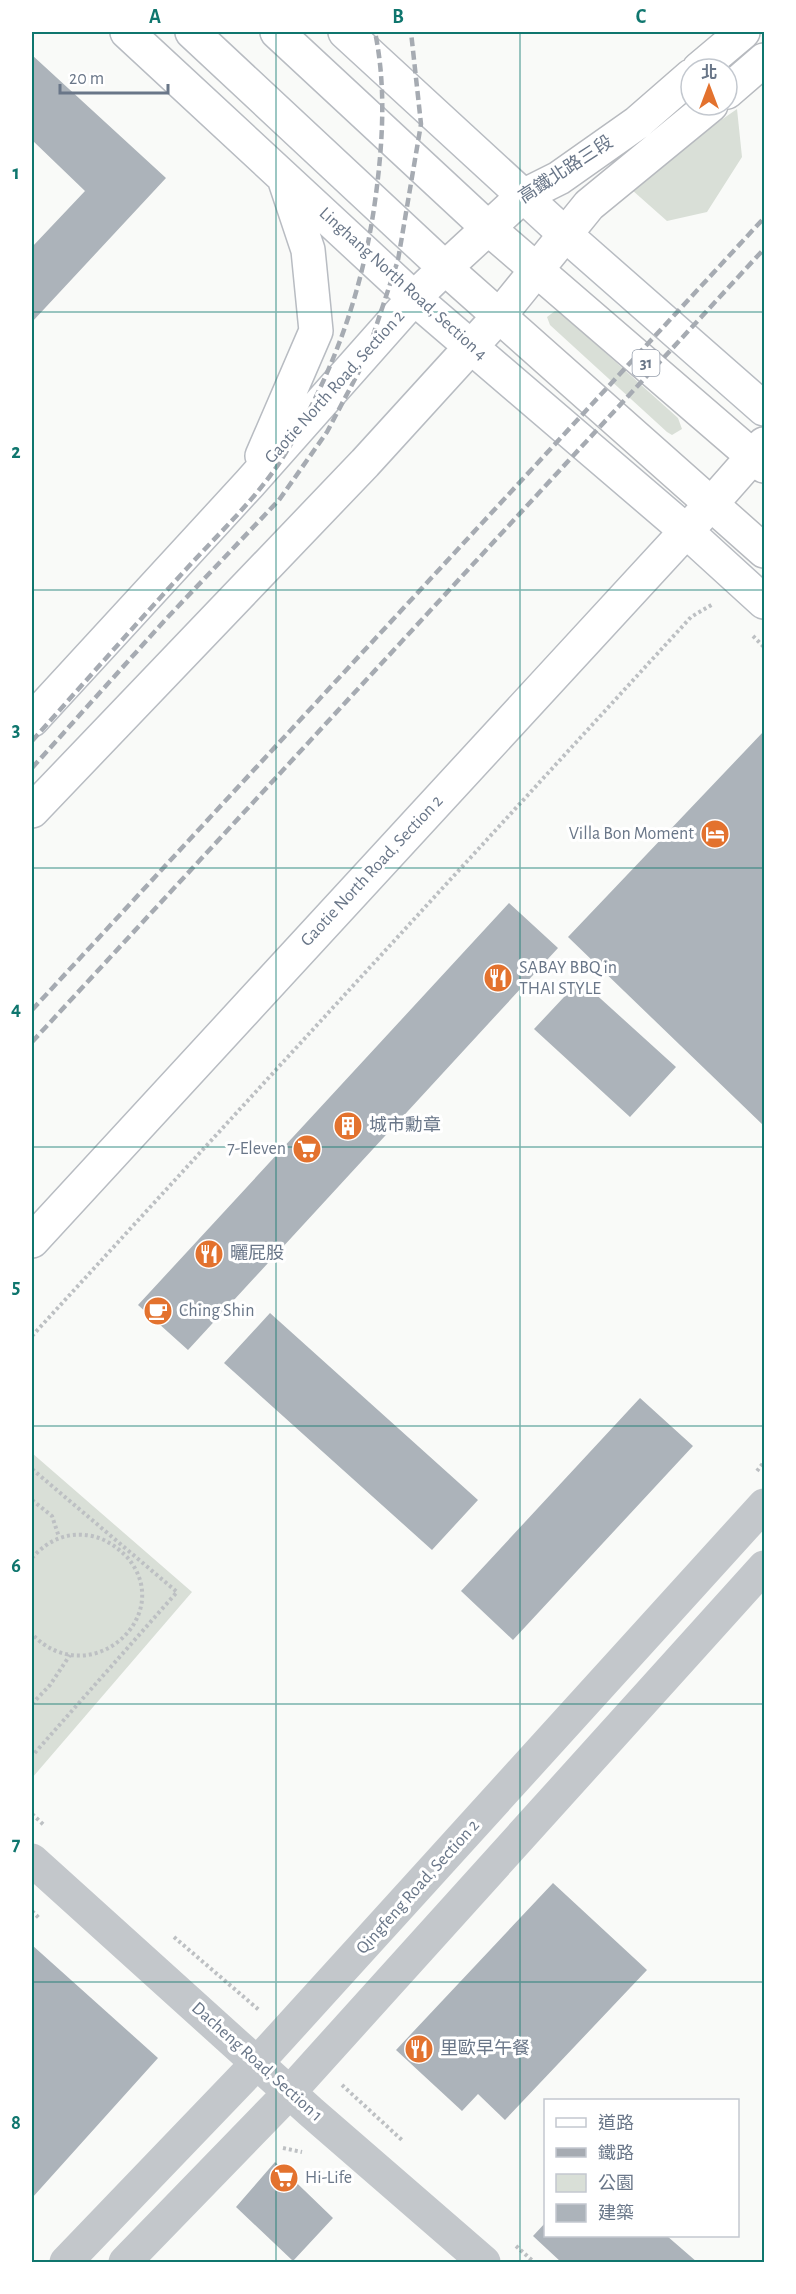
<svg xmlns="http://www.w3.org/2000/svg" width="796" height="2294" font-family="'Alegreya Sans','Noto Sans TC',sans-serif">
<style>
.green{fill:#d9dfd7}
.building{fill:#acb3ba}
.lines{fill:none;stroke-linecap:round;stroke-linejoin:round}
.secondary-casing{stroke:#b8bcc2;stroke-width:36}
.primary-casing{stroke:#b7babf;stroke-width:36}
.path{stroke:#bdc0c3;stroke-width:4;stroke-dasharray:3 3;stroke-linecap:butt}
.street{stroke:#c3c7cb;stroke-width:33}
.secondary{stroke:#fff;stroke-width:33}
.primary{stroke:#fff;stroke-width:33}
.rail{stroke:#a6abb2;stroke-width:4.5;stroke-dasharray:9 4.5;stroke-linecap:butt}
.grid{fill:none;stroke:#0f766e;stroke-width:1.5;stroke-opacity:0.55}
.labels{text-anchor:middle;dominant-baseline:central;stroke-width:6;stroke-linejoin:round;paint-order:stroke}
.shield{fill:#fff;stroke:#969fac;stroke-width:1.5}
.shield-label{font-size:16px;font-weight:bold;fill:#697688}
.street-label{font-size:18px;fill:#697688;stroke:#fff}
.poi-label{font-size:18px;fill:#697688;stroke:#fff;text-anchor:start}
.neatline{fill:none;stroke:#0f766e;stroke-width:2}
.grid-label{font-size:20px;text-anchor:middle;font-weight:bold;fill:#0f766e}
</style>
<rect width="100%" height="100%" fill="#f9faf8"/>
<path class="green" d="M737,109L742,157L707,212L667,221L632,190L678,150Z
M555,311L560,312L678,418L682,429L672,435L667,432L550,325L547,317Z
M32,1453L192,1592L32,1778Z"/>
<path class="building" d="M32,55L166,178L32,322V247L85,191L32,140Z
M764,731V1126L568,937Z
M509,903L558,948L188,1350L138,1305Z
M580,980L676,1067L630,1117L534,1029Z
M270,1313L478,1500L432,1550L224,1363Z
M640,1398L693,1446L513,1640L461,1591Z
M553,1883L647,1970L505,2120L478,2094L462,2111L396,2050Z
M32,1945L158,2058L32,2198Z
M275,2162L333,2218L293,2261L236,2207Z
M546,2222V2236H667L697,2262H561L533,2236Z"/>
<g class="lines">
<g class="secondary-casing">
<path id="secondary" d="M127,32L414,298L685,530L764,602
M277,32L488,228
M345,32L567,236L764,409
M262,456L316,331L308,250L284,178
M32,720L250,483L414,298L445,268L192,32
M32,811L365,463L500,315
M32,1241L713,502"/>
</g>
<g class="primary-casing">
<path id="primary" d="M699,69L743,32
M691,76L637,123L559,178L523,196L445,268L764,551
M727,92L764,60
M488,228L764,466
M500,315L589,205L711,105
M713,502L764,444"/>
</g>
<path class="path" d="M753,636L764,647
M32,1336L691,617L713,604
M32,1469L177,1592L32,1756
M757,1471L764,1462
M32,1500L52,1516L59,1537
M32,1558C48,1540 68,1531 92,1536C106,1539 117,1547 127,1557C178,1616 89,1694 32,1634
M32,1704L50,1685L70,1655
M32,1814L45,1826
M32,1911L40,1919
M174,1937L259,2010
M342,2085L403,2141
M283,2148L302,2152
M516,2246L534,2262"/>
<path class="street" d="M32,1860L311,2112L484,2262
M66,2262L258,2062L764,1505
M125,2262L289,2093L764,1567"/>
<use href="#secondary" class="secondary"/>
<use href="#primary" class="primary"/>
<path class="rail" d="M32,741C84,683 136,624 189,566C223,529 263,492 288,449C336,367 364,287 376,194C383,140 386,85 375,32
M32,768L166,619L279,500L327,432L365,360L398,260L421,124L411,32
M32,1010L764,218
M32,1042L764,249"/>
</g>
<path class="grid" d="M276,32V2262M520,32V2262M32,312H764M32,590H764M32,868H764M32,1147H764M32,1426H764M32,1704H764M32,1982H764"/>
<defs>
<g id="hotel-disc" transform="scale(1.5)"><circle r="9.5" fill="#e3722e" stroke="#fff"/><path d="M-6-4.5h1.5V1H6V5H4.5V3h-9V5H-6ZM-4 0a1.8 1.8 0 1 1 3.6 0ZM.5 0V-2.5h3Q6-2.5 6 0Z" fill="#fff"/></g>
<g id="restaurant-disc" transform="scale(1.5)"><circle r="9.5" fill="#e3722e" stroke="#fff"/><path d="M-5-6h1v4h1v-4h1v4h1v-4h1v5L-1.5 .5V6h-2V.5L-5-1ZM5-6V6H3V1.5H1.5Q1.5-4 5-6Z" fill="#fff"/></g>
<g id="building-disc" transform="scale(1.5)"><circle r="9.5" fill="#e3722e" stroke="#fff"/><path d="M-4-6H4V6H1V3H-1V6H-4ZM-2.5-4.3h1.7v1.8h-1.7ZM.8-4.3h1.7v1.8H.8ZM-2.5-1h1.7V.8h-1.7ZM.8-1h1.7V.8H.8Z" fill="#fff"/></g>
<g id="supermarket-disc" transform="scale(1.5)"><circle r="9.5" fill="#e3722e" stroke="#fff"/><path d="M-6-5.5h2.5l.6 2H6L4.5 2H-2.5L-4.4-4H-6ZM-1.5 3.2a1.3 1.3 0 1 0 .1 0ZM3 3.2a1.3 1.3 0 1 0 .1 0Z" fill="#fff"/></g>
<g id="cafe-disc" transform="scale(1.5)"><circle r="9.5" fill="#e3722e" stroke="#fff"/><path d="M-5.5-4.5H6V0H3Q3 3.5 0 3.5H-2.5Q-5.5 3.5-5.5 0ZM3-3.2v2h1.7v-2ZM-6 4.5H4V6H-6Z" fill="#fff"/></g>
</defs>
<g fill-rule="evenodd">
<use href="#hotel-disc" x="715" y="834"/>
<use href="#restaurant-disc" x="498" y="978"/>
<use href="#building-disc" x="348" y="1126"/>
<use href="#supermarket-disc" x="307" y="1149"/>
<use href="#restaurant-disc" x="209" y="1254"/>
<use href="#cafe-disc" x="158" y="1311"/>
<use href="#restaurant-disc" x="419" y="2049"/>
<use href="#supermarket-disc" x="284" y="2178"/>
</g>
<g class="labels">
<rect class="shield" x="632.5" y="350" width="27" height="26" rx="4.5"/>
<g class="shield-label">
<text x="646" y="363">31</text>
</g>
<g class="street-label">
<text transform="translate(566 170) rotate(-33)">高鐵北路三段</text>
<text transform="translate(403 284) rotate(42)">Linghang North Road, Section 4</text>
<text transform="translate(335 387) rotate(-48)">Gaotie North Road, Section 2</text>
<text transform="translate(372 871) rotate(-47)">Gaotie North Road, Section 2</text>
<text transform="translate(418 1887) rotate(-48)">Qingfeng Road, Section 2</text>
<text transform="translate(257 2062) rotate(42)">Dacheng Road, Section 1</text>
</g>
<g class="poi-label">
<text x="694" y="834" text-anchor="end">Villa Bon Moment</text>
<text x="519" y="968">SABAY BBQ in<tspan x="519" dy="21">THAI STYLE</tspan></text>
<text x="369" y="1126">城市勳章</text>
<text x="286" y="1149" text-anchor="end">7-Eleven</text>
<text x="230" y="1254">曬屁股</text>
<text x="179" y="1311">Ching Shin</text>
<text x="440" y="2049">里歐早午餐</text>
<text x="305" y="2178">Hi-Life</text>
</g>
</g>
<rect width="796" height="2294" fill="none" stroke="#ffffff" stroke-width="66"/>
<rect x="544" y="2099" width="195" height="138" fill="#ffffff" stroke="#c3c8cf" stroke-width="1.5"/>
<rect x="556" y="2118" width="30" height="9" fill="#ffffff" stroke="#c3c8cf" stroke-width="1.5"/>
<text x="598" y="2129" font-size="18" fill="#697688">道路</text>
<rect x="556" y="2148" width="30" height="9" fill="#a6abb2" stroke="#c3c8cf" stroke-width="1.5"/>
<text x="598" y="2159" font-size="18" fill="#697688">鐵路</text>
<rect x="556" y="2174" width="30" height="18" fill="#d9dfd7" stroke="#c3c8cf" stroke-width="1.5"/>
<text x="598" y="2189" font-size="18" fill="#697688">公園</text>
<rect x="556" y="2204" width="30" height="18" fill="#acb3ba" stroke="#c3c8cf" stroke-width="1.5"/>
<text x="598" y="2219" font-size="18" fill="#697688">建築</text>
<g transform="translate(709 87)"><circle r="28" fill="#ffffff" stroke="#c3c8cf" stroke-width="1.5"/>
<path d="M0-4.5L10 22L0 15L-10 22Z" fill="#e3722e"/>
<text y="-9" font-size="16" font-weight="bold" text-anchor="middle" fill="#697688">北</text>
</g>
<path d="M60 84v9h108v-9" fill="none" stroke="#697688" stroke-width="3"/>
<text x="69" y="84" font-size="18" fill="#697688" stroke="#ffffff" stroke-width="4.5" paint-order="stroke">20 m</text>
<rect x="33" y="33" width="730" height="2228" class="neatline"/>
<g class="grid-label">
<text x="155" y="23">A</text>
<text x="398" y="23">B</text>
<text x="641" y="23">C</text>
<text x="16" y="179">1</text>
<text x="16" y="458">2</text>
<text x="16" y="736">3</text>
<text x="16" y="1015">4</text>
<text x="16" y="1293">5</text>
<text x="16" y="1572">6</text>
<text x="16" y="1850">7</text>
<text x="16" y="2129">8</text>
</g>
</svg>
